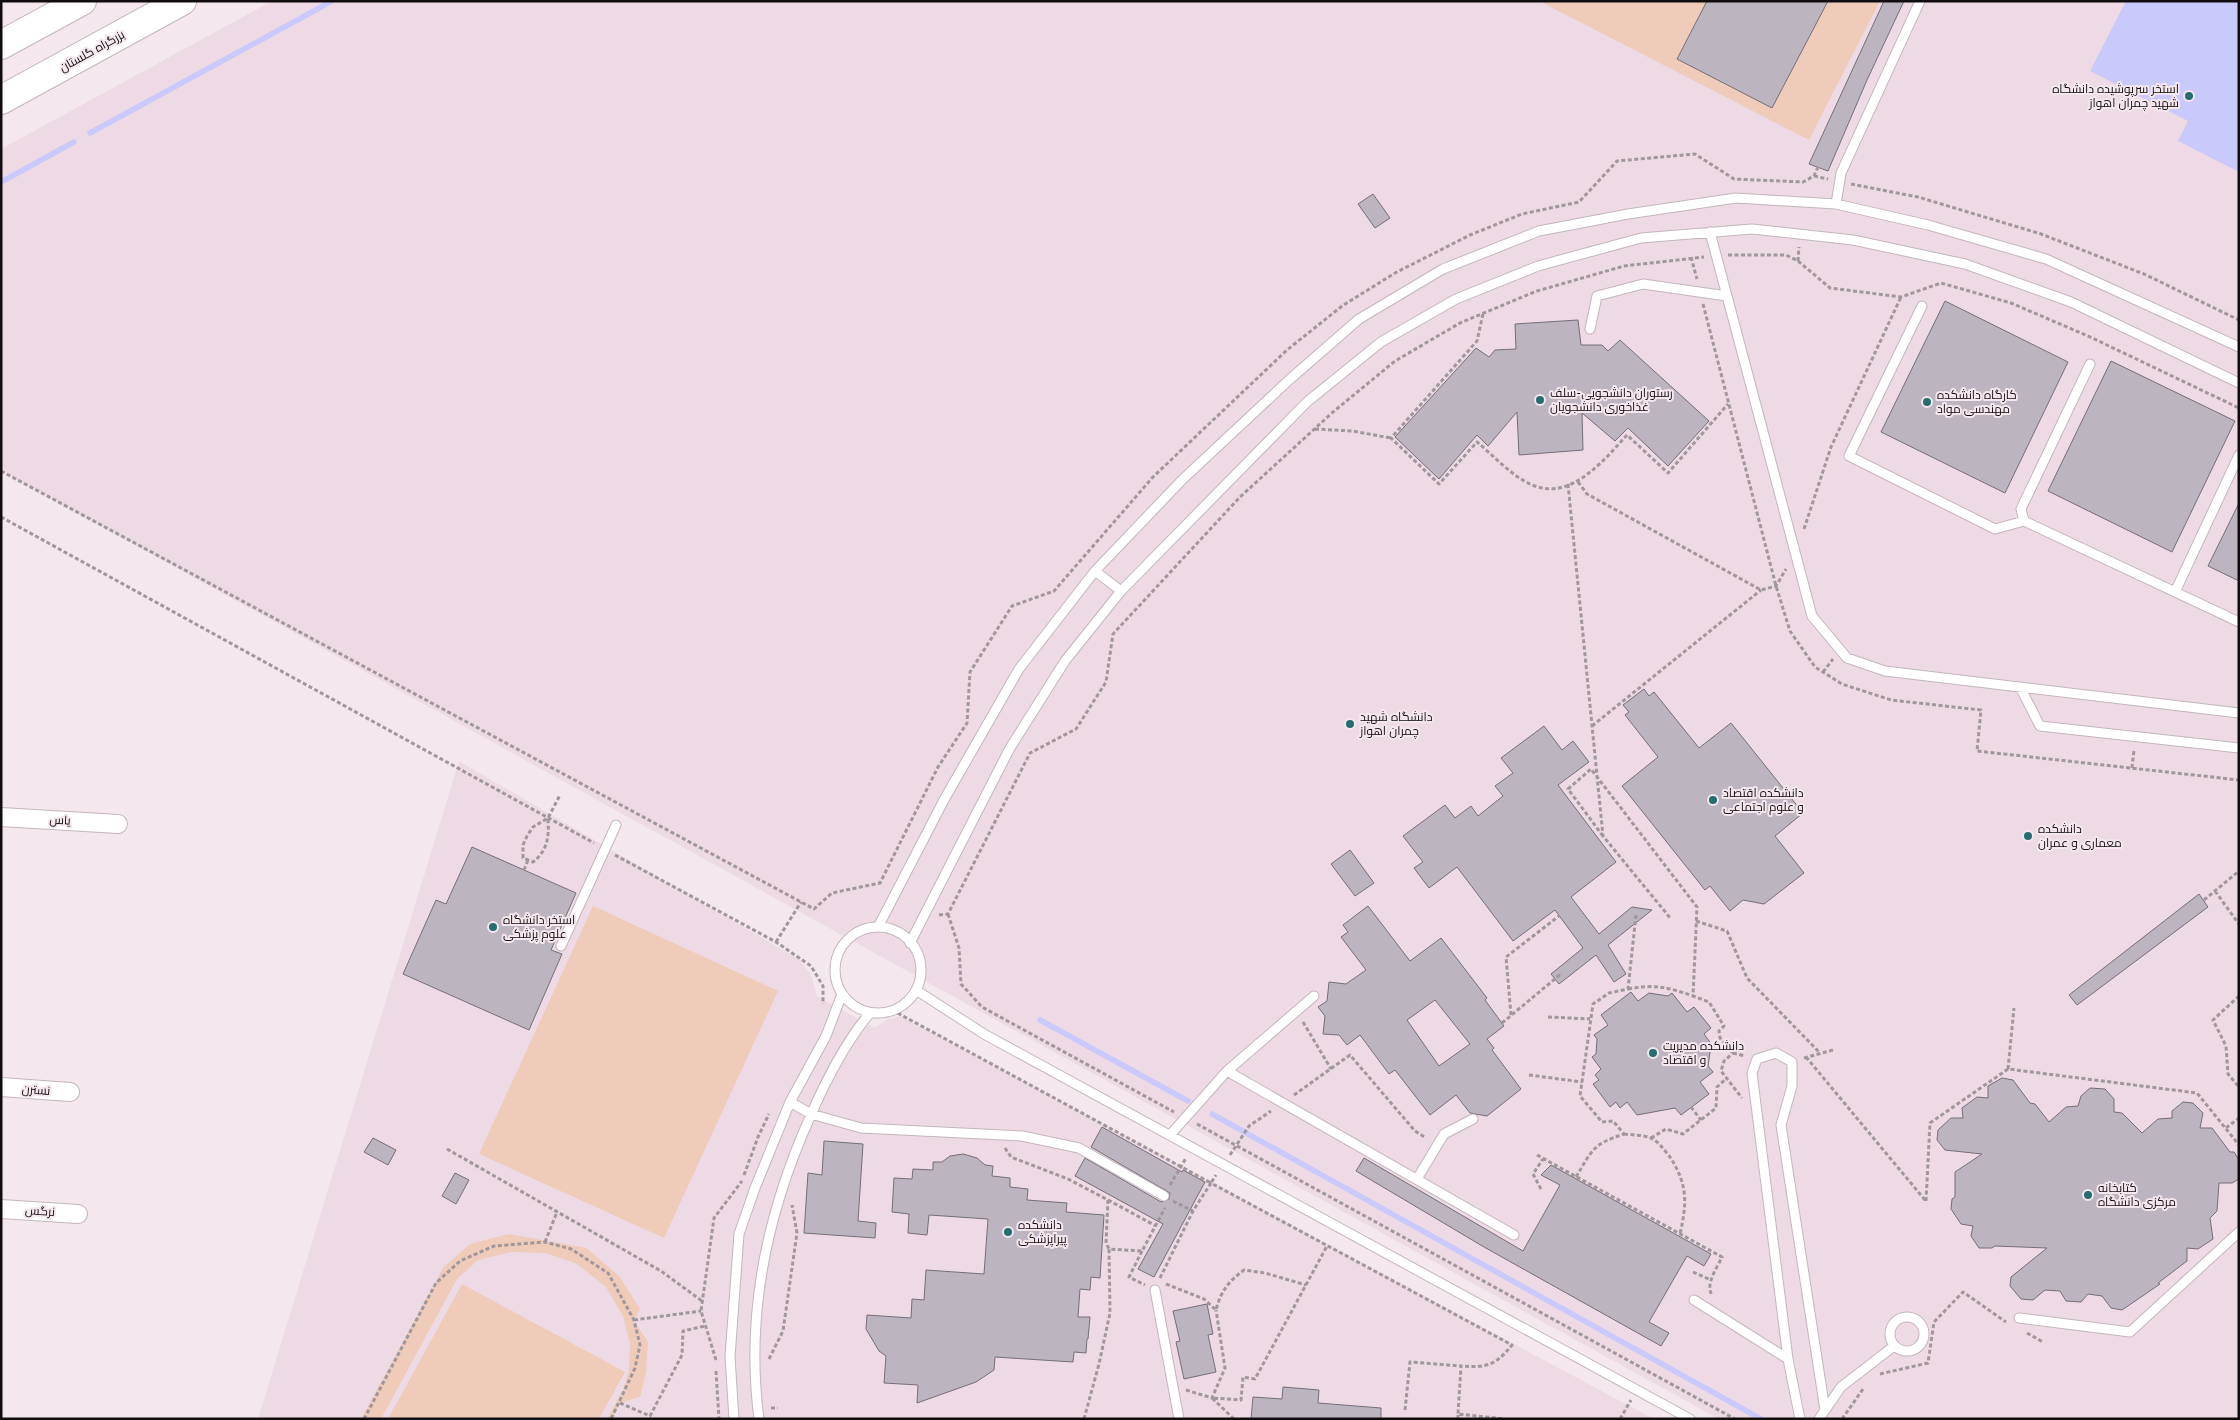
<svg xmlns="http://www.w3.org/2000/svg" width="2240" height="1420" font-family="'Varela Round',Cairo,sans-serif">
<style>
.built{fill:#eedae4}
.green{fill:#efcbba}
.water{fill:#c9c9fb}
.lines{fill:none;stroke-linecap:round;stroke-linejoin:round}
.stream{stroke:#c9c9fb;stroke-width:5.5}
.building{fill:#bcb5bf;stroke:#746e77;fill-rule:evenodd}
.lane-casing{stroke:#c2b6bc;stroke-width:11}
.street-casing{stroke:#c2b6bc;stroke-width:20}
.highway-casing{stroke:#c2b6bc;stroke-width:30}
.path{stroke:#a0979b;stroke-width:3;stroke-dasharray:4 2.5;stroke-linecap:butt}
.lane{stroke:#fff;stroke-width:9}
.street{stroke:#fff;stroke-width:18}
.highway{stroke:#fff;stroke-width:28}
.poi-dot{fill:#246f6e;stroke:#f4e8ee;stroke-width:2}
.labels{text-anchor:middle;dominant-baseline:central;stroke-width:4;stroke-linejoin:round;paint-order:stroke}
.street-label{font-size:12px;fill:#110d0f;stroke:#f4e8ee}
.poi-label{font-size:12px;fill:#110d0f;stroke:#f4e8ee;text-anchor:start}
</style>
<rect width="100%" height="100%" fill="#f4e8ee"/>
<path class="built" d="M272,1H2239V1419H1719L1,471V149Z
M459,761L800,960L811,975L817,996L875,1028L886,1020L901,1016L1654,1419H258Z"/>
<path class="green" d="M1539,1H1880L1809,140Z
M593,906L778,991L664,1238L479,1154Z
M509,1234L586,1248L619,1276L640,1309L634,1321L648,1342L646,1372L640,1397L620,1403L612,1419H607L623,1390L629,1370L630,1344L623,1316L606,1287L577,1264L546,1253L511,1252L478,1260L457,1279L381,1419H361L443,1268L470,1244Z
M462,1284L625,1372L599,1419H388Z"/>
<path class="water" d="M2126,1H2239V172L2178,141L2188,121L2090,71Z"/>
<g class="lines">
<path class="stream" d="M90,133L332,1
M1,182L74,142
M1040,1020L1188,1101
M1212,1114L1761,1419"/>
</g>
<path class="building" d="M1707,1H1828L1772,108L1677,59Z
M1884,1H1904L1867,80L1828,171L1809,164Z
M1373,194L1390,218L1375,228L1358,204Z
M1945,301L2068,362L2005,493L1881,432Z
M1578,320L1581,345H1602L1608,351L1620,340L1709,421L1668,466L1628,428L1615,441L1582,413L1583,450L1519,455L1517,412L1488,446L1477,435L1439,479L1395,437L1476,348L1489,357L1495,350L1516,349L1515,324Z
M2111,361L2235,421L2172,552L2048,491Z
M2239,503V581L2208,566Z
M1644,689L1649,696L1654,692L1699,748L1731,723L1803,813L1775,836L1804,873L1764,904L1743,900L1730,911L1710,886L1705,890L1622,786L1658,757L1625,715L1629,712L1623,705Z
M1544,726L1562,750L1573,741L1589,762L1558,785L1616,862L1571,897L1599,934L1632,907L1652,910L1608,945L1626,974L1614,982L1596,955L1559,984L1551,974L1583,948L1555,910L1513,941L1457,867L1429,888L1414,868L1423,862L1403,836L1445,805L1455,818L1471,806L1478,816L1503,796L1495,786L1513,773L1501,758Z
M472,847L576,893L551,950L562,954L529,1030L403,974L436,900L446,904Z
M1350,850L1374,883L1355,896L1331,864Z
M2199,894L2208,907L2077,1005L2069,995Z
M1368,906L1410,961L1441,938L1487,998L1485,1000L1504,1026L1487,1039L1494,1048L1492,1050L1521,1089L1487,1116L1470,1113L1456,1095L1430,1115L1395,1070L1389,1074L1360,1035L1347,1045L1339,1035L1323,1034L1325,1016L1318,1007L1327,1001L1329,982L1346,984L1366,970L1341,937L1348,932L1343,925ZM1435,1000L1470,1044L1439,1066L1407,1020Z
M1631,992L1638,1001L1649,993L1668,996L1672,993L1687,1012L1694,1007L1711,1028L1704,1034L1715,1049L1710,1052L1708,1066L1713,1072L1700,1082L1709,1094L1681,1115L1675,1108L1637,1115L1627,1102L1620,1108L1616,1102L1610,1107L1593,1084L1599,1080L1595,1075L1601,1069L1592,1057L1596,1054L1597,1039L1594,1035L1608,1025L1601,1015Z
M2002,1078L2013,1080L2030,1103L2035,1104L2049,1122L2066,1107L2078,1106L2081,1096L2090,1088L2105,1089L2114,1099V1112L2122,1113L2142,1133L2158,1119L2172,1118V1111L2183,1102L2193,1103L2203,1113L2200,1128H2212L2230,1152H2234L2239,1160V1179L2232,1183H2219L2217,1211L2210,1218L2213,1239L2198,1249L2187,1248V1261L2158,1283L2160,1284L2122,1310L2111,1308L2102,1296L2088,1294L2081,1302L2066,1301L2060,1291L2045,1290L2033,1300L2021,1299L2010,1286L2011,1277L2047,1248L1995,1246L1992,1248H1979L1971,1236L1973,1226L1961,1224L1951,1209L1952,1199L1955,1197V1172L1982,1154L1945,1150L1937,1140L1938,1130L1951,1118H1963L1962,1108L1977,1097L1988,1098V1086Z
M1102,1127L1182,1172L1183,1170L1205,1182L1154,1277L1138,1269L1163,1224L1075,1176L1085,1158L1161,1202L1169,1199L1170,1193L1091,1147Z
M373,1138L396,1150L388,1165L364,1152Z
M824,1141L863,1144L858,1221L876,1223L875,1238L804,1233L808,1173L822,1175Z
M963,1154L977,1158L985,1165L993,1166L992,1176L1010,1178V1187L1028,1189L1027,1200L1067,1203L1066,1212L1104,1215L1100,1278L1091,1277L1090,1290L1080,1289L1078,1317H1090L1088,1339H1087L1086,1353L1074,1352L1073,1362L995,1357L994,1370L976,1382L917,1403L918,1385L884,1383L886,1356L879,1351L866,1329L867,1315L911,1318L912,1299L924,1300L926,1270L984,1274L988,1219L929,1215L927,1235L908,1233L909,1214L892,1212L894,1178L912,1179L913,1169L933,1170V1162H942L950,1156Z
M1364,1158L1523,1251L1560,1185L1541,1175L1551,1165L1711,1254L1704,1266L1687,1256L1649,1322L1669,1333L1661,1346L1484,1247L1356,1171Z
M455,1173L469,1180L456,1204L442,1196Z
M1207,1304L1213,1334L1208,1335L1216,1372L1184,1379L1176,1342L1180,1341L1173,1311Z
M1283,1387L1319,1390L1318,1403L1381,1408V1419H1251L1253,1397L1282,1399Z"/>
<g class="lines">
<g class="lane-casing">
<path id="lane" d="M1836,204L1841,173L1920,1
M1710,232L1812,616L1847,658L1885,671L2239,713
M1922,306L1849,456L1995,529L2024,521L2239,622
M1590,329L1597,296L1643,284L1727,296
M2024,521L2021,509L2090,364
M1095,571L1121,591
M2175,592L2239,455
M2020,687L2040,726L2239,748
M878,927L945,798L1019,669L1095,571L1183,479L1289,380L1359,319L1443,269L1539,231L1628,214L1736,198L1836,204L1928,225L2046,259L2239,347
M835 970a43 43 0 1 1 86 0a43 43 0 1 1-86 0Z
M910,943L1010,748L1065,661L1121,591L1307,402L1381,342L1456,299L1538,266L1641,238L1752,229L1853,240L1965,264L2071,302L2239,383
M561,946L616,825
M916,990L984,1034L1690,1419
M1227,1071L1314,996
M790,1102L811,1114L861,1128L1022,1136L1079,1148L1164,1196
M1170,1135L1227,1071L1514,1235
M1417,1179L1444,1134L1473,1119
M1155,1290L1179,1419
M1694,1300L1788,1359
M1890 1334a17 17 0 1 1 34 0a17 17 0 1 1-34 0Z
M2019,1318L2130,1332L2239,1232
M734,1419L730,1357L739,1234L755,1188L790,1102L826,1036L842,994
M759,1419C745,1313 767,1213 810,1117C826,1080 844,1044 870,1013
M1800,1419L1788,1359L1752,1073L1757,1059L1776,1053L1792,1062V1086L1781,1125L1825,1410
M1819,1419L1841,1387L1894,1346"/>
</g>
<g class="street-casing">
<path id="street" d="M1,817L118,824
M1,1087L70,1092
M1,1209L78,1214"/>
</g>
<g class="highway-casing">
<path id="highway" d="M1,45L82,1
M1,100L182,1"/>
</g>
<path class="path" d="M1814,176L1828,179
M1851,184L1918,197L2041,234L2144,274L2239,320
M1728,255H1786L1798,261L1830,288L1901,297L1941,283L2011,303L2088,336L2239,408
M1691,257L1697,279
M1798,261L1799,247
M1703,304L1776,586L1790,631L1815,667L1842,684L1891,700L1981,710L1977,751L2239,780
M1483,314L1477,341L1391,438L1439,484L1477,442C1494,456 1513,478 1535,486C1572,500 1605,459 1627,435L1668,473L1728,404
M1315,429L1352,431L1391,438
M1,471L814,909L832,893L880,883L938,767L967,723L970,672L1012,606L1054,591L1153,477L1287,350L1342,306L1395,273L1470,235L1522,214L1579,202L1617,161L1695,154L1734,179L1803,182L1814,176L1818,167
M1578,482L1587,494L1761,590L1776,586L1786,569
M1568,484L1603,836L1671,919
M1,517L594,843
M1804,529L1831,447L1901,297
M1823,672L1833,659
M1592,726L1761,590
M2132,768L2134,750
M548,819C549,837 548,850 533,862L523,858V845L527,836L533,827L548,818L560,795
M1603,836L1568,789L1591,769L1697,907L1693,996L1709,1002L1724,1026L1719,1031L1720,1038L1733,1053L1724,1061L1721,1071L1742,1098
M615,855L776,942L811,966L823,986V1004
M524,870L528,860
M2215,891L2239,924
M2204,900L2239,871
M948,914L959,948L961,984L982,1007L1174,1112
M939,915L948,914L1030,753L1076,729L1106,682L1113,634L1240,497L1333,412L1395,361L1460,323L1537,291L1624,266L1704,257
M1696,921L1727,931L1747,978L1820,1053
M776,942L801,902
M1628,989C1655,984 1667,987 1693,996
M2239,996L2213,1020L2226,1046L2228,1074L2239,1087
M892,1010L1211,1183L1216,1175
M1511,1015L1506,957L1559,916
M1548,1017L1590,1019
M1303,1022L1331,1069
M1502,1023L1562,973
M1733,1053L1745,1056
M1806,1057L1925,1200
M1804,1058L1833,1050
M2008,1069L2014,1008
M1529,1075L1582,1082
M1294,1095L1350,1055L1415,1131L1426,1138
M1691,1107L1701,1120
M1197,1124L1735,1419
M2226,1128L2239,1118
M1624,1134C1632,1135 1644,1135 1651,1138C1658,1141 1665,1151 1670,1157C1688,1185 1687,1203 1680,1234
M1651,1138L1666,1129L1683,1134L1716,1108L1717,1087L1727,1078
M1005,1148L1011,1157L1068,1179L1108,1200L1106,1243L1109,1249
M447,1149L661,1271L702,1301
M1230,1155L1249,1126L1271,1111
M1537,1155L1722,1257C1717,1268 1705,1284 1712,1295
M744,1175L758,1137L769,1114
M1576,1177C1592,1150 1593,1144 1624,1134L1613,1121L1602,1122L1580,1096L1593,1004L1609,993L1628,989L1636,915
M1170,1185L1186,1158
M1541,1189L1533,1174L1543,1159
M1108,1200L1156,1226
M1173,1201L1193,1211
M1926,1201L1930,1123L2008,1069L2197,1093L2239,1145
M545,1242L557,1212
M1142,1251L1129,1277L1145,1285
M1693,1272L1711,1280
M1160,1278L1193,1211L1211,1183L1512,1345C1496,1365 1487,1368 1461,1366
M1166,1284L1204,1299L1216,1310C1221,1291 1228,1282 1244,1270L1265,1273L1306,1285
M634,1320L701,1311
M2027,1333L2043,1342
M769,1359L783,1331L797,1233L792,1205
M716,1360L701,1311L714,1218L742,1181
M716,1371L719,1419
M1880,1374L1928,1363L1934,1322L1963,1292L2006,1322
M1186,1390L1212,1398L1225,1368L1216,1310
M620,1403L650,1416L682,1355L683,1331L705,1326
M771,1408H778
M1405,1410L1410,1362L1461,1366L1458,1414
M364,1419L436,1283L460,1261L494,1246L545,1242L571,1249L608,1273L634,1320L640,1345L635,1368L611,1419
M1084,1419L1099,1364L1110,1313L1109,1249L1142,1251L1165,1208
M1234,1419L1212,1398L1241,1400L1243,1377L1255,1379L1327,1246
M1458,1419V1414L1505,1419
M1620,1419L1631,1400
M1842,1419L1863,1389"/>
<use href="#lane" class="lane"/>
<use href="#street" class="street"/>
<use href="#highway" class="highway"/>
</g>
<g class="poi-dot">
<circle cx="2189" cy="96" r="5"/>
<circle cx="1540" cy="400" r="5"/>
<circle cx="1927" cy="402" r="5"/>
<circle cx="1350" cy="724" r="5"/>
<circle cx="1713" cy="800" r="5"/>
<circle cx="2028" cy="836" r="5"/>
<circle cx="493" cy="927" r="5"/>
<circle cx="1653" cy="1053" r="5"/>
<circle cx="2088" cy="1195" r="5"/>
<circle cx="1008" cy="1232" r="5"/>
</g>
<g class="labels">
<g class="street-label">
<text transform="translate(92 51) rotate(-29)">بزرگراه گلستان</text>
<text transform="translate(60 820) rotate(3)">یاس</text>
<text transform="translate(36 1090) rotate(4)">نسترن</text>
<text transform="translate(40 1211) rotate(4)">نرگس</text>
</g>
<g class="poi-label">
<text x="2179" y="89" text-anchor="end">استخر سرپوشیده دانشگاه<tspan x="2179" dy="14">شهید چمران اهواز</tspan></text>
<text x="1550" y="393">رستوران دانشجویی-سلف<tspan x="1550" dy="14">غذاخوری دانشجویان</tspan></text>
<text x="1937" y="395">کارگاه دانشکده<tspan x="1937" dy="14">مهندسی مواد</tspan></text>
<text x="1360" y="717">دانشگاه شهید<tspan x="1360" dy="14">چمران اهواز</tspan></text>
<text x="1723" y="793">دانشکده اقتصاد<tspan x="1723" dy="14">و علوم اجتماعی</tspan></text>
<text x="2038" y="829">دانشکده<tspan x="2038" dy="14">معماری و عمران</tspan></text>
<text x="503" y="920">استخر دانشگاه<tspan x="503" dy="14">علوم پزشکی</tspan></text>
<text x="1663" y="1046">دانشکده مدیریت<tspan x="1663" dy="14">و اقتصاد</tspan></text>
<text x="2098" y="1188">کتابخانه<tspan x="2098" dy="14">مرکزی دانشگاه</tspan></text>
<text x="1018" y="1225">دانشکده<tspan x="1018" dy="14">پیراپزشکی</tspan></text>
</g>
</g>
<rect width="2240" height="1420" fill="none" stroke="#110d0f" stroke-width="5"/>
</svg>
